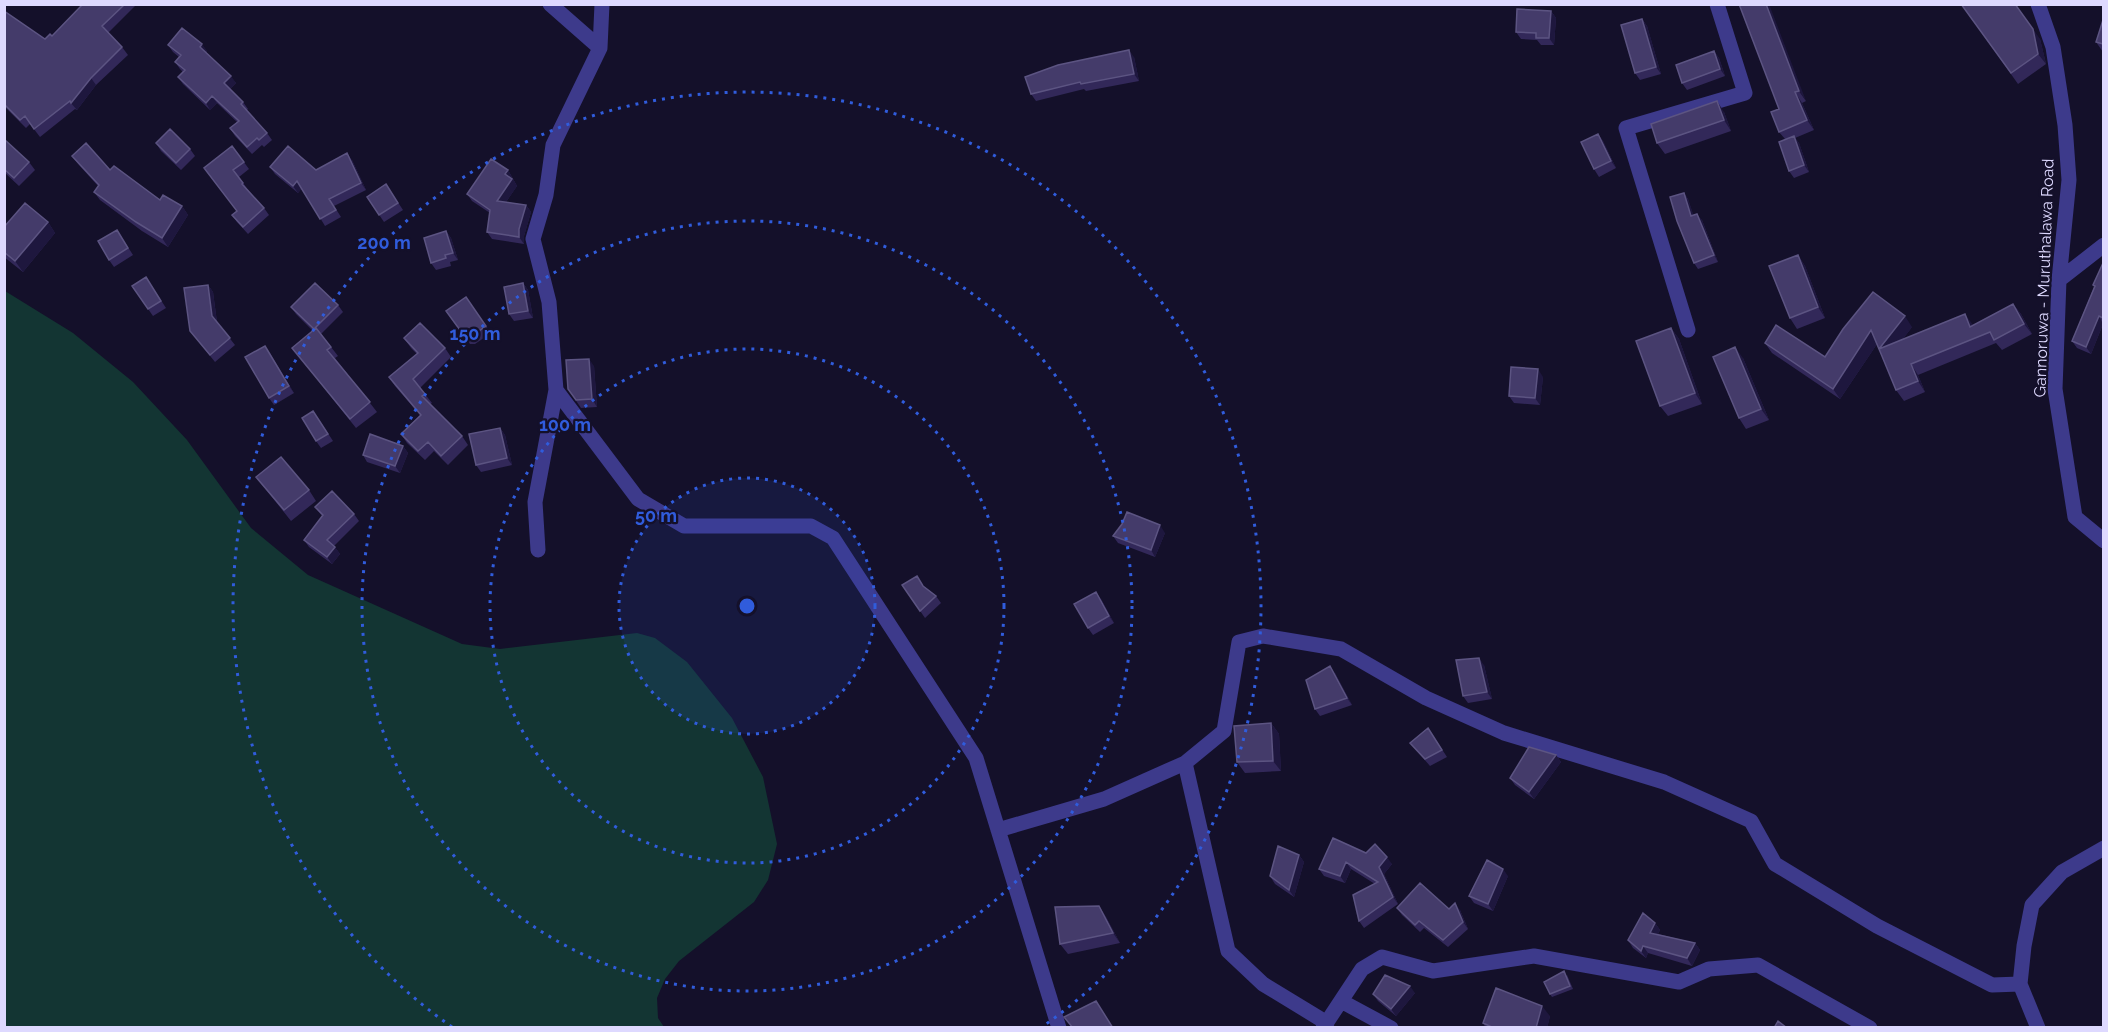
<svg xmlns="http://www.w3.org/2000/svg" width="2108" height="1032" font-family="Raleway,sans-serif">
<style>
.green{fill:#133533}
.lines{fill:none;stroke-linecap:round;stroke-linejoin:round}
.minor{stroke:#3d3a8b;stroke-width:15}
.wall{fill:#322859}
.shaded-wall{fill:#1e173e}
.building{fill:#443b6a;stroke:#5c5482;stroke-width:1.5}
.ring{fill:none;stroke:#305cdc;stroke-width:3;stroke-dasharray:3 6}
.labels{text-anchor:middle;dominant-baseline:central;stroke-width:4.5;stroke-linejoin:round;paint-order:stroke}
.street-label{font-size:16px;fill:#ded9ff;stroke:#14102a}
.centre{fill:#305cdc;stroke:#14102a;stroke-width:3}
.ring-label{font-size:18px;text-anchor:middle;font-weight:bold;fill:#305cdc;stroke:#14102a;stroke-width:4.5;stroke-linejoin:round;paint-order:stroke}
</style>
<rect width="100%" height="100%" fill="#14102a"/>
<path class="green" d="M5,291L73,333L133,382L187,440L251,528L308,575L462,644L500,649L637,633L655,638L687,662L732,718L763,777L777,844L768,880L754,902L679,961L665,979L657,998L658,1018L664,1027H5Z"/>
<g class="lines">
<path class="minor" d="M550,4L600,48L602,4
M2038,4L2053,47L2065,125L2069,180L2059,280L2055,389L2075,517L2104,541
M2059,280L2104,245
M1688,330L1626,128L1745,93L1717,4
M556,390L638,499L684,526H811L833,538L976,758L1059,1028
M538,550L535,502L556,390L549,302L533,239L546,195L553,145L600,48
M1185,763L1228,951L1263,984L1327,1023
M998,830L1104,799L1185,763L1224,731L1239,642L1263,636L1341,649L1426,698L1504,733L1664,782L1751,821L1775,864L1877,926L1992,985L2020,984
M1341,1001L1391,1028
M1323,1028L1362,969L1382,957L1433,971L1534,956L1679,982L1709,969L1758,965L1870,1028
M2038,1028L2020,984L2024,946L2032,905L2062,872L2104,848"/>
</g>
<path class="wall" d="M83,4H137L108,33L122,47L128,55L96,85L77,110L75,109L40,137L30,124L26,128L4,106V11L45,39L52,36Z
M1739,4L1806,101L1802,103L1814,130L1795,138L1799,143L1809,172L1794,178L1789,171L1785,139L1779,132V109Z
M1961,4L2040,39L2046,64L2018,84Z
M1551,11L1556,18L1554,45H1541L1537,40L1521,39L1516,32Z
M1642,19L1647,26L1661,74L1640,80L1635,73Z
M2103,20V52L2096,42Z
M168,45L207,51L206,53L236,83L230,89L243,102L248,109L246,111L267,133L272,140L264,147L262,145L252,154L235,136L230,128L237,122L217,103L210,110L183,84L178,77L183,72L180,69L175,62L179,57L173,52Z
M1714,51L1719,58L1725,76L1687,90L1682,83Z
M1134,57L1139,81L1086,91L1084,89L1036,101L1031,94Z
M1724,112L1731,131L1665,154L1657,143Z
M1598,134L1603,141L1616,168L1599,177L1594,169Z
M4,139L29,162L35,170L19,186L4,172Z
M156,143L190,149L195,156L181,170L161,151Z
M232,146L249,169L239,177L248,190L264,208L269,215L248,234L237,222L232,215L237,211Z
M72,156L110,170L160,200L182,206L188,215L168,247L142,231L100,200L94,192L98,186L79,165Z
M352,160L366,190L334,206L341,217L325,226L302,188L298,193L275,174L270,167L316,170Z
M508,170L517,186L506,202L526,205L531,212L524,236V244L492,239L487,232L490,213L472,201L467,194Z
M386,184L403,210L384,222L367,197Z
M1684,193L1688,199L1693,215L1702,220L1718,262L1698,269L1694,263Z
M48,222L55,233L23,272L4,257V227Z
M117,230L133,255L114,267L109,260Z
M446,231L451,238L458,260L450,262L451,266L436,270L431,263Z
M1798,255L1805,266L1825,318L1797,329L1790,318Z
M2103,263V324L2091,354L2077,348L2072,341L2094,287L2093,285Z
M146,277L166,308L153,316L132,286Z
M523,283L528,290L533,318L514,321L509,314Z
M208,285L213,292L217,322L235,345L215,362L190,331Z
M466,297L491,333L475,344H470L446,311Z
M2013,304L2021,314L2032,334L2002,350L1996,343L1918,375L1925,392L1904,401L1896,390L1877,344L1840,399L1772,353L1765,343L1825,357L1912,327L1902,340L1973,325Z
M338,305L343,312L321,334L338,356L335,358L377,412L356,428L292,348L313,331L296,314L291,307Z
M1671,328L1679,339L1702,404L1668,416L1660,406Z
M404,338L445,348L451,357L420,388L432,403L430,404L462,436L468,445L448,465L434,451L425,460L407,443L401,434L420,415L395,386L389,377L417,354L411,348Z
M265,346L294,393L274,405L269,398Z
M1743,358L1769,420L1746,429L1739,418Z
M594,366L597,407L581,408L568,389Z
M1543,377L1540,405L1514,403L1509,396Z
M318,418L333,441L321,448L316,441Z
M500,428L505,435L512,465L481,472L476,465Z
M403,446L408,453L400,473L367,462L363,455Z
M256,477L309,490L316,501L291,521Z
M315,507L354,514L359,521L334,546L340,554L332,564L309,547L304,540L322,516Z
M1165,533L1155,557L1118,543L1113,536Z
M902,585L925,587L936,596L941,603L925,618Z
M1101,599L1114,623L1093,635L1088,628Z
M1484,665L1492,699L1468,703L1463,696Z
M1335,673L1352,705L1320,716L1315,709Z
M1271,723L1279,734L1281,771L1245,773L1237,762Z
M1428,728L1447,757L1430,766L1410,743Z
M1556,755L1561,762L1534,799L1515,785L1510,778Z
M1366,853L1392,864L1384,874L1398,904L1364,928L1359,921L1375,884L1351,869L1345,883L1324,876L1319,869Z
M1299,855L1304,862L1294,897L1275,884L1270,876Z
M1508,876L1493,911L1474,903L1469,896Z
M1099,906L1106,917L1120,943L1068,954L1060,944Z
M1397,908L1449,909L1460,910L1468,929L1448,947L1424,928L1420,932L1402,915Z
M1655,923L1660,930L1658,934L1695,943L1700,950L1692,966L1648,953L1646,958L1633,948L1628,940Z
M1567,975L1573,989L1552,997L1550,994Z
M1415,993L1396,1016L1378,1001L1373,994Z
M1550,1016L1547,1028H1486L1483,1023Z"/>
<path class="shaded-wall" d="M1766,4H1769L1806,101L1799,91Z
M1551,11L1556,18L1554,45L1549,38Z
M1642,19L1647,26L1661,74L1656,67Z
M2033,29L2040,39L2046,64L2038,54Z
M202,44L207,51L205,54L200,47Z
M1129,50L1134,57L1139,81L1134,74Z
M1714,51L1719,58L1725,76L1720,69Z
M231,76L236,83L229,90L224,83Z
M91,78L96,85L77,110L71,103Z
M1795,92L1802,103L1814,130L1807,120Z
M212,96L217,103L210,110L206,103Z
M1717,101L1724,112L1731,131L1724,120Z
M1598,134L1603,141L1616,168L1611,161Z
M1794,136L1799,143L1809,172L1804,165Z
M347,153L352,160L366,190L361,183Z
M508,170L517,186L502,208L497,201L505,174Z
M297,181L302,188L298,193L293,186Z
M1684,193L1688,199L1696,222L1691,216Z
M526,205L531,212L524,236V244L519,237V229Z
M182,206L188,215L168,247L162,238Z
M1697,214L1702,220L1718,262L1714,255Z
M48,222L55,233L23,272L15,261Z
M446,231L451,238L458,260L453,253Z
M1798,255L1805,266L1825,318L1818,307Z
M523,283L528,290L533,318L528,311Z
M208,285L213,292L217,323L212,316Z
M2013,304L2021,314L2032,334L2024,324Z
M1965,314L1973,325L1978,337L1970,327Z
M1905,316L1912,327L1887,360L1879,349Z
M2099,316L2103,324L2091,354L2086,347Z
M1671,328L1679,339L1702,404L1695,393Z
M1871,330L1879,341L1840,399L1833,389Z
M265,346L270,353L294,393L289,386Z
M1735,347L1743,358L1769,420L1761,409Z
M589,359L594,366L597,407L592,399Z
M1911,364L1918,375L1925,392L1918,381Z
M1538,369L1543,377L1540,405L1535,398Z
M500,428L505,435L512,465L507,458Z
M403,446L408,453L400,473L395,466Z
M1160,525L1165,533L1155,557L1151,550Z
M335,547L340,554L332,564L327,557Z
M1096,592L1101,599L1114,623L1109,616Z
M1479,658L1484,665L1492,699L1487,692Z
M1330,666L1335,673L1352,705L1347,698Z
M1271,723L1279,734L1281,771L1273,761Z
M1556,755L1561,762L1534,799L1529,792Z
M1299,855L1304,862L1294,897L1289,890Z
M1387,857L1392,864L1384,874L1398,904L1393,897L1379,867Z
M1346,862L1351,869L1345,883L1340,876Z
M1503,869L1508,876L1493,911L1488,904Z
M1455,903L1460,910L1468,929L1463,922Z
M1099,906L1106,917L1120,943L1113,933Z
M1655,923L1660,930L1655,940L1650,933Z
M1695,943L1700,950L1692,966L1687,958Z
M1643,946L1648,953L1646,958L1641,951Z
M1410,986L1415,993L1396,1016L1391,1009Z
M1542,1006L1550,1016L1547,1028H1536Z"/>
<path class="building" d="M83,4H125L102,26L122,47L91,78L71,103L70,101L34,129L25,116L20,120L4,104V11L45,39L50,34L52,36Z
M1739,4H1766L1799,91L1795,92L1807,120L1779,132L1771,112L1779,109Z
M1961,4H2015L2033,29L2038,54L2011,73Z
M1517,9L1551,11L1549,38H1536V33L1516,32Z
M1642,19L1656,67L1635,73L1621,25Z
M2103,20V44L2096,42Z
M182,28L202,44L200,47L231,76L224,83L243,102L241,104L267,133L259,140L257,138L247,147L230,128L239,121L212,96L206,103L178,77L185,70L175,62L181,55L168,45Z
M1129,50L1134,74L1081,84L1080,82L1031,94L1025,77L1058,65Z
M1714,51L1720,69L1682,83L1676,65Z
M1717,101L1724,120L1657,143L1651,124Z
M170,129L190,149L176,163L156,143Z
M1598,134L1611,161L1594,169L1581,142Z
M1794,136L1804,165L1789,171L1779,142Z
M4,139L29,162L14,178L4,169Z
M86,143L110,170L114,166L160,200L163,195L182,206L162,238L136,222L94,192L99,185L72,156Z
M232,146L244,162L233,170L243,183L242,184L264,208L243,227L232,215L237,211L204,168Z
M288,146L316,170L347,153L361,183L329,199L336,210L320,219L297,181L293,186L270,167Z
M491,159L508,170L505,174L512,179L497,201L526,205L519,229V237L487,232L490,210L467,194Z
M386,184L398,203L379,215L367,197Z
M1684,193L1691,216L1697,214L1714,255L1694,263L1677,221L1670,197Z
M25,203L48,222L15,261L4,252V227Z
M117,230L128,248L109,260L98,241Z
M446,231L453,253L445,255L446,258L431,263L424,238Z
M1798,255L1818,307L1790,318L1769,266Z
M2103,263V318L2099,316L2086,347L2072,341L2095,286L2093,285Z
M146,277L161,301L148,309L132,286Z
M315,283L338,305L314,329L291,307Z
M523,283L528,311L509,314L504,287Z
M208,285L212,316L230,338L210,355L190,331L184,288Z
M1873,292L1905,316L1879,349L1871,330L1833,389L1765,343L1776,325L1825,357L1843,329Z
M466,297L486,326L470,337H465L446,311Z
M2013,304L2024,324L1994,340L1990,332L1911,364L1918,381L1896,390L1879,349L1965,314L1970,327Z
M420,323L445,348L413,379L425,394L422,396L462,436L441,456L428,442L418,451L401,434L421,415L389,377L418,353L404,338Z
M316,328L331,347L327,350L370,402L350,419L292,348Z
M1671,328L1695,393L1660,406L1636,341Z
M265,346L289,386L269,398L245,357Z
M1735,347L1761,409L1739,418L1713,357Z
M589,359L592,399L576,400L568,389L566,360Z
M1511,367L1538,369L1535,398L1509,396Z
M313,411L328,434L316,441L302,418Z
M500,428L507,458L476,465L469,434Z
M370,434L403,446L395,466L363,455Z
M281,457L309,490L284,510L256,477Z
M332,491L354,514L327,540L335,547L327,557L304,540L323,515L315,507Z
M1127,512L1160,525L1151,550L1113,536L1122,524Z
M917,576L923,586L936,596L920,611L902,585Z
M1096,592L1109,616L1088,628L1074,604Z
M1479,658L1487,692L1463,696L1456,660Z
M1330,666L1347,698L1315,709L1306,680Z
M1271,723L1273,761L1237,762L1234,726Z
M1428,728L1442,750L1425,759L1410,743Z
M1529,747L1556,755L1529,792L1510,778Z
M1333,838L1366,853L1375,844L1387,857L1379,867L1393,897L1359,921L1353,895L1378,882L1346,862L1340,876L1319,869Z
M1278,846L1299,855L1289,890L1270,876Z
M1487,860L1503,869L1488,904L1469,896Z
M1420,883L1449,909L1455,903L1463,922L1443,940L1419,921L1415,925L1397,908Z
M1099,906L1113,933L1060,944L1055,907Z
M1643,913L1655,923L1650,933L1695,943L1687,958L1643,946L1641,951L1628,940Z
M1564,971L1570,986L1550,994L1544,982Z
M1385,975L1410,986L1391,1009L1373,994Z
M1496,988L1542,1006L1536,1028H1494L1483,1023Z
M1096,1001L1113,1028H1073L1064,1017Z
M1778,1021L1787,1028H1774Z"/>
<circle cx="747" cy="606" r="128" fill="#305cdc" fill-opacity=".12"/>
<g class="ring">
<circle cx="747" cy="606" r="128"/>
<circle cx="747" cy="606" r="257"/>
<circle cx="747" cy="606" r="385"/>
<path d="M452 1027A514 514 0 1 1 1042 1027"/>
</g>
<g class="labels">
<g class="street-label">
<text transform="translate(2044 278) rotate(-88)">Gannoruwa - Muruthalawa Road</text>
</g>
</g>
<circle cx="747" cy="606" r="9" class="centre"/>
<g class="ring-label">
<text x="384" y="249">200 m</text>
<text x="475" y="340">150 m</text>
<text x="565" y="431">100 m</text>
<text x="656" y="522">50 m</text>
</g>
<rect width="2108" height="1032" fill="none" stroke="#ded9ff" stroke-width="12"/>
</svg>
